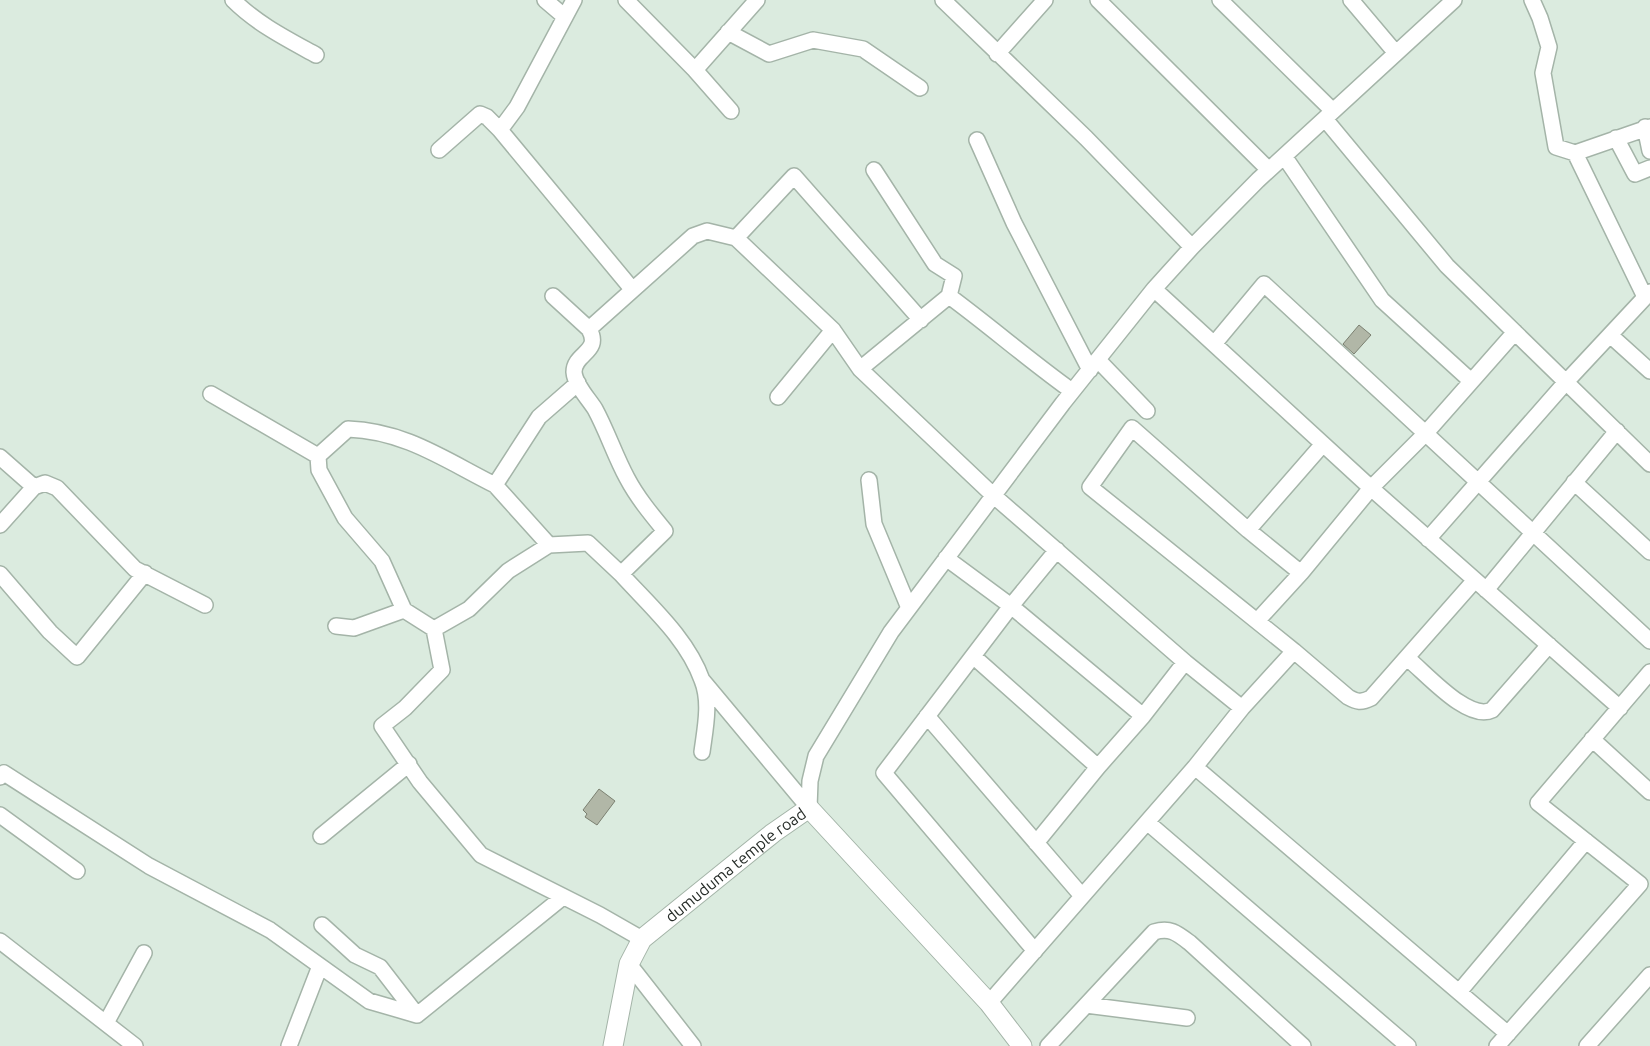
<svg xmlns="http://www.w3.org/2000/svg" width="1650" height="1046" font-family="Ubuntu,sans-serif">
<style>
.building{fill:#b1b7a7;stroke:#7b8071}
.lines{fill:none;stroke-linecap:round;stroke-linejoin:round}
.minor-casing{stroke:#a4b4a8;stroke-width:18}
.tertiary-casing{stroke:#a4b4a8;stroke-width:21}
.minor{stroke:#fff;stroke-width:15}
.tertiary{stroke:#fff;stroke-width:19}
.labels{text-anchor:middle;dominant-baseline:central;stroke-width:4;stroke-linejoin:round;paint-order:stroke}
.street-label{font-size:16px;fill:#262c28;stroke:#e8f8ec}
</style>
<rect width="100%" height="100%" fill="#dbebdf"/>
<path class="building" d="M1359,325L1371,335L1354,354L1343,344Z
M599,789L615,801L597,825L585,817L587,814L583,810Z"/>
<g class="lines">
<g class="minor-casing">
<path id="minor" d="M233,0C257,24 287,39 316,55
M545,0L565,17
M626,0L695,70L731,111
M943,0L1086,138L1192,247
M1098,0L1269,170
M1220,0L1333,111
M1351,0L1395,52
M1532,0L1540,18L1549,47L1543,73L1556,147L1575,153
M728,32L769,54L813,40L863,49L920,88
M997,54L1045,0
M695,70L757,0
M1325,119L1447,266L1650,464
M1645,127L1650,151
M500,130L632,289
M1616,138L1635,174L1650,168
M977,140L1014,223L1090,370
M439,150L480,114L487,117L500,130L517,107L574,0
M1284,156L1382,300L1471,381
M874,170L935,264L954,276L949,296C991,327 1030,361 1072,391
M736,238L794,176L921,320
M1154,289L1371,488L1620,708
M553,296L589,329C602,352 574,353 574,372C575,385 588,398 595,409C607,431 615,456 627,478C637,497 651,514 665,531L621,574C650,606 687,638 702,680C711,702 705,729 702,752
M949,296L860,369L994,496L1185,662L1143,716
M1645,297L1575,153L1650,127
M589,329L693,236L707,231L736,238L833,330L860,369
M1610,335L1650,371
M1214,344L1264,284L1650,641
M1098,360L1147,411
M578,383L539,417L495,485C445,460 405,431 348,429L318,456L319,470L345,518L382,561L404,610L434,629L442,670L405,708L382,726L420,782L481,855L600,915L642,939
M211,394L318,456
M778,397L833,330
M0,457L34,487L45,483L57,488L135,569L205,605
M869,480L874,524L909,608
M1574,482L1650,552
M495,485L549,545
M0,525L34,487
M1248,530L1301,573L1371,488L1425,434L1515,332
M1428,539L1566,382L1650,292
M1057,550L1011,606L1143,716L1098,767
M946,558L1011,606L884,773L1035,951
M0,574L50,632L77,657L145,573
M1486,590L1617,431
M1257,621L1301,573
M336,626L354,628L404,610
M434,629L469,609L508,571L549,545L588,543L621,574
M1294,651L1348,697C1357,702 1361,703 1371,698L1475,580
M973,656L1098,767L1036,843
M1407,658C1426,673 1468,722 1492,710L1549,645
M1185,662L1242,708L1294,651L1090,487L1132,428L1248,530L1323,444
M703,681L809,808
M927,716L1082,896
M1592,739L1650,792
M1195,767L1242,708
M0,777L4,773L149,866L270,930L369,1001L417,1015
M809,808L810,781L816,756L891,632L1063,403L1154,289L1192,247L1258,180L1454,0
M0,815L77,871
M1147,822L1408,1046
M321,836L409,764
M322,925L355,955L380,967L417,1015L563,897
M0,941L135,1046
M629,964L693,1046
M1459,992L1586,841
M989,1003L1195,767L1508,1034
M1086,1005L1187,1018
M106,1023L144,953
M289,1046L320,966
M1048,1046L1154,932C1170,927 1177,933 1190,943L1303,1046
M1497,1046L1640,884L1538,803L1650,672
M1587,1046L1650,975"/>
</g>
<g class="tertiary-casing">
<g id="tertiary">
<path id="s1" d="M613,1046L629,964L642,939L773,833L809,808L989,1003L1022,1046"/>
</g>
</g>
<use href="#minor" class="minor"/>
<use href="#tertiary" class="tertiary"/>
</g>
<g class="labels">
<g class="street-label">
<text stroke="none"><textPath href="#s1" startOffset="231">dumuduma temple road</textPath></text>
</g>
</g>
</svg>
